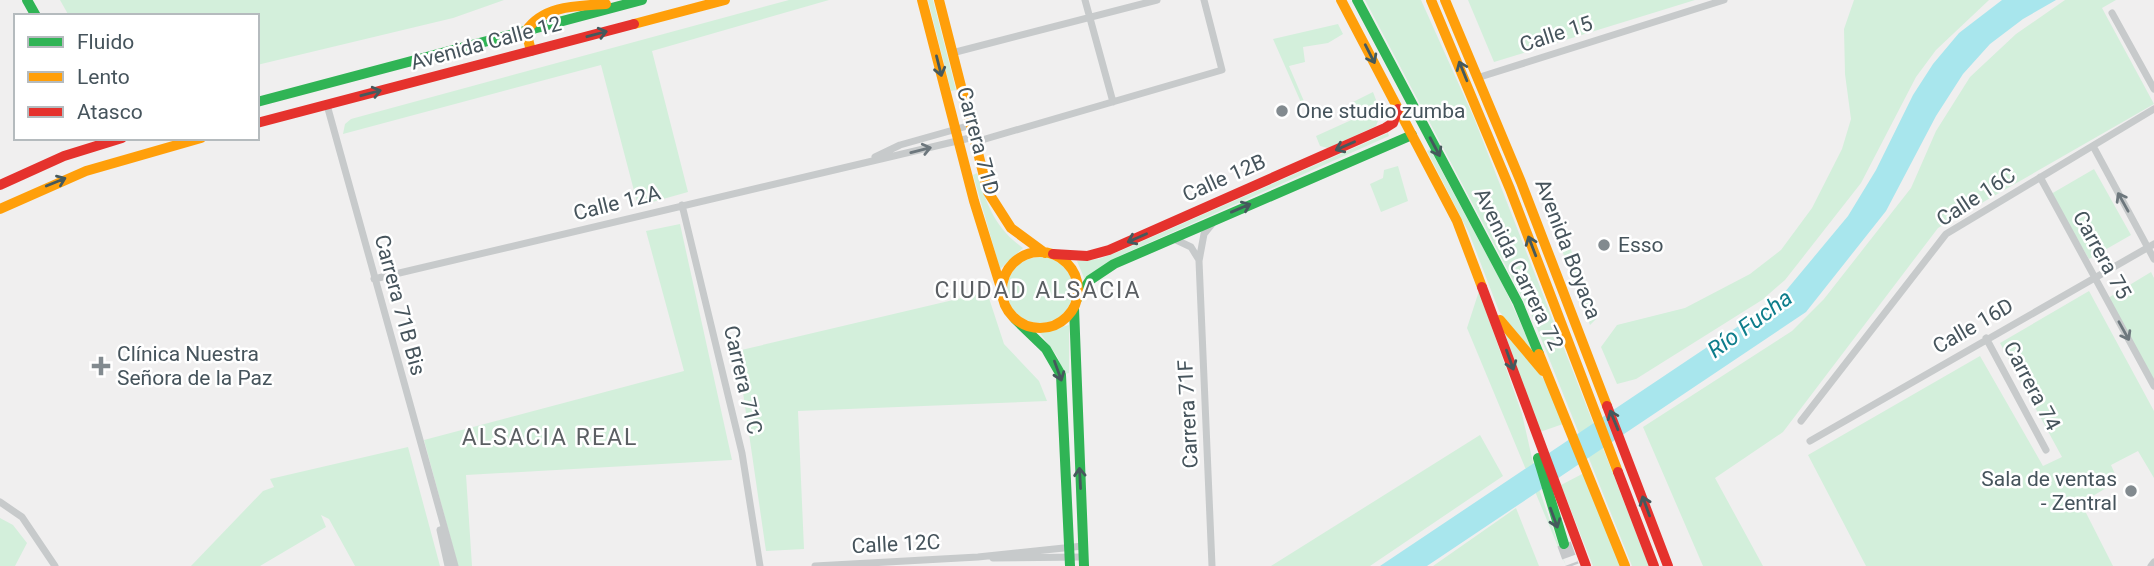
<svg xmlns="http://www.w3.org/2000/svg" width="2154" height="566" font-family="Roboto,sans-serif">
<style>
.green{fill:#d3efdb}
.water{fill:#a8e6ed}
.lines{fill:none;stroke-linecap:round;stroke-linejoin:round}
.highway-tunnel{stroke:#c6c8ca;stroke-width:14;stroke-dasharray:14 7;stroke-linecap:butt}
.street{stroke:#c7cacb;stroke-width:7}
.fast{stroke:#30b455;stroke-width:10}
.slow{stroke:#ff9f0a;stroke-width:10}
.jam{stroke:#e5322d;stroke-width:10}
.oneway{stroke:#45595c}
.oneway2{stroke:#6d777d}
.poi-dot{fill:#828a8f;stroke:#fff;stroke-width:2.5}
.labels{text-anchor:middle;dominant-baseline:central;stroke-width:5;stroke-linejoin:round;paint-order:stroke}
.street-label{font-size:21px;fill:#46545c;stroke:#fff}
.poi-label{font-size:21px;fill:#46545c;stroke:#fff;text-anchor:start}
.neighbourhood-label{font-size:23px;letter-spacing:2px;fill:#5b5f63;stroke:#fff}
.water-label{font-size:23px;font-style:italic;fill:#0d7d8b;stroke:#fff}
</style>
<rect width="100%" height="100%" fill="#f0efef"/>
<path class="green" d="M60,0H504L453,18L257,65V16H69Z
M789,0H829L652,51L688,192L638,206L601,65L343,134L345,124L351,119Z
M928,0H933L956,90L951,91Z
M1365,0H1421L1474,118L1649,566H1632L1532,316Z
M1468,0H1695L1494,62Z
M1854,0H1989L1936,50L1916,77L1861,183L1785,280L1762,300L1636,379L1617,384L1601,347L1617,325L1685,308L1750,274L1781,250L1812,208L1842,149L1851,119L1845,74L1844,29Z
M2065,0H2116L2102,8L2154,104L1938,228L1783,432L1715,478L1763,566H1703L1643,427L1792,331L1824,299L1911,188L1936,131L1970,77L2016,34Z
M1338,24L1343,34L1328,43L1303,47L1305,62L1289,66L1306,106L1303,107L1273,39Z
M1373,92L1381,113L1376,126L1328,148L1320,146L1316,136L1358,117L1351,103Z
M1388,133L1389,136L1119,256L1085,280L1077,261L1099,259L1118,252Z
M1430,149L1504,287L1535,355L1499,311L1469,233L1427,151Z
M1398,166L1408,201L1381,212L1370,184L1383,178L1384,170Z
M2094,169L2131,235L2089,259L2051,194Z
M977,173C987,205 995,228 1023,248L1000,269L973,175Z
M680,224L732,460L466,475L472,566H458L424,440L684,371L646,231Z
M1562,226L1597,318L1590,325L1554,229Z
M1007 290a33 33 0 1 1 66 0a33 33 0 1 1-66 0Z
M2151,272L2154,278V381L2108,298Z
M1479,291L1522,414L1539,489L1566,566L1467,328Z
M2089,291L2154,411V478L2138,451L2111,465L2118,481L2081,503L2113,566H1866L1808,455L1980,356L2043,466L2062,457L2000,343Z
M987,292L1004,344L1039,381L1047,401L798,411L804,549L766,551L737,351Z
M1069,325V373L1064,374L1057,356L1040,333Z
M1504,331L1547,383L1563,424L1540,432Z
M1480,435L1503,476L1370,566H1271Z
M408,447L440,566H355L329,519L321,515L326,527L260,566H191L263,491L274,487L270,479Z
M1584,473L1621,566H1593L1561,485Z
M1516,508L1539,566H1433Z
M0,518L13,525L27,543L15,566H0Z"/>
<path class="water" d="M2002,0H2056L2023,19L1990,44L1963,74L1936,116L1886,211L1806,312L1427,566H1380L1779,299L1848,216L1876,170L1913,95L1933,64L1959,33Z"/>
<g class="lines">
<path class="highway-tunnel" d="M1564,544L1572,566"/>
<path class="street" d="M1085,0L1113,102
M2112,13L2154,89
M952,53L1157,0
M1480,77L1724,0
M327,105L455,566
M975,142L1222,70L1204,0
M2093,146L2154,259
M875,157L900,145L971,125
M2040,177L2154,386
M682,205L742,453L760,566
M1212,224L1204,234L1199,261L1212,566
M1172,238L1191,247L1199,260
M374,279L974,137
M1986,338L2046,450
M1801,421L1946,234L2154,109
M1810,441L2154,244
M0,502L22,517L55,566
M440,530L448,566
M993,558L1083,557
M815,566L978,557L1083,546
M2151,566L2154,562"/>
<path class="fast" d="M27,0L36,16
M1357,0L1518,303L1539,354
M257,102L642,0
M1077,299L1090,280L1114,264L1412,135
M1074,308L1084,566
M1015,319L1046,349L1061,375L1070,566
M1538,458L1564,544"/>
<path class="slow" d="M922,0L974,201L1002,291
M939,0L988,192L1011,228L1045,253
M1341,0L1457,221L1482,287
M1431,0L1510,189L1618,472
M1445,0L1521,182L1607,406
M634,24L725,0
M531,51L526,31C544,5 578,6 606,4
M0,209L86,171L201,138
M1002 290a38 38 0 1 1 76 0a38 38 0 1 1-76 0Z
M1500,320L1543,371
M1539,354L1625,566"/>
<path class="jam" d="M257,123L634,24
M0,185L64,156L122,138
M1053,254L1087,256L1109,250L1385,128L1393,123L1398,109
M1482,287L1586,566
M1607,406L1668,566
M1618,472L1654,566"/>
</g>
<defs><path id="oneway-shaft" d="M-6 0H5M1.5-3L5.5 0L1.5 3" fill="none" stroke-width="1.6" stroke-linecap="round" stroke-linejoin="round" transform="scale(1.75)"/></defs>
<g class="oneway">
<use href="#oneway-shaft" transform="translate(597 34) rotate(-15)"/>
<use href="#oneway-shaft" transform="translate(1370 54) rotate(63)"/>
<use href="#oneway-shaft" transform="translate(939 66) rotate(76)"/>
<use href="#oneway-shaft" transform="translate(1463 71) rotate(-112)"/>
<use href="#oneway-shaft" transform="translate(371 93) rotate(-15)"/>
<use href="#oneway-shaft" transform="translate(1345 146) rotate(156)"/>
<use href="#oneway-shaft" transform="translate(1435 147) rotate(62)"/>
<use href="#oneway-shaft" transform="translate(56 182) rotate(-22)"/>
<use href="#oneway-shaft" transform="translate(1241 208) rotate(-23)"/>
<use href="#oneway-shaft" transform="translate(1137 238) rotate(156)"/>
<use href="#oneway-shaft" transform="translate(1532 246) rotate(-111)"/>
<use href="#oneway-shaft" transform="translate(1510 360) rotate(70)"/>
<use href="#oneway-shaft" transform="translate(1058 371) rotate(70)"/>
<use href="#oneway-shaft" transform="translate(1614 420) rotate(-112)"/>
<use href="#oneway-shaft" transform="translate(1080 478) rotate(-93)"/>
<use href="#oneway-shaft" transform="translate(1646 506) rotate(-110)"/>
<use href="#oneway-shaft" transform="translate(1554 518) rotate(70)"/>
</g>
<g class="oneway2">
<use href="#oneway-shaft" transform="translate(921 150) rotate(-14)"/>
<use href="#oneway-shaft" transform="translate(2123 202) rotate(-119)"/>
<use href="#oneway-shaft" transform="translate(2124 331) rotate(61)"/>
</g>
<g class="poi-dot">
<circle cx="1282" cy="111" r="7"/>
<circle cx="1604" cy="245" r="7"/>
<path d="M97.5 355.5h7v7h7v7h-7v7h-7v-7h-7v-7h7z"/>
<circle cx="2131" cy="491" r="7"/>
</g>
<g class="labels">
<g class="street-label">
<text transform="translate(1556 34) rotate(-18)">Calle 15</text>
<text transform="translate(486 43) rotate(-15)">Avenida Calle 12</text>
<text transform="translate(978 141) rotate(75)">Carrera 71D</text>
<text transform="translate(1224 178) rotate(-24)">Calle 12B</text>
<text transform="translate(1976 197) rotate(-33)">Calle 16C</text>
<text transform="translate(617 203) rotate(-14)">Calle 12A</text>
<text transform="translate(1568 249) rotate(69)">Avenida Boyaca</text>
<text transform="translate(2102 255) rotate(61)">Carrera 75</text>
<text transform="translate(1519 269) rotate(64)">Avenida Carrera 72</text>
<text transform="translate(400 305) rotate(75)">Carrera 71B Bis</text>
<text transform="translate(1973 326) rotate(-30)">Calle 16D</text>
<text transform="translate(743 380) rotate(77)">Carrera 71C</text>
<text transform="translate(2032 386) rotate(62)">Carrera 74</text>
<text transform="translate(1188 414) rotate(-93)">Carrera 71F</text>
<text transform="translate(896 544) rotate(-3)">Calle 12C</text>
</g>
<g class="poi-label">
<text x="1296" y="111">One studio zumba</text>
<text x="1618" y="245">Esso</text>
<text x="117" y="354">Clínica Nuestra<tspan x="117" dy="24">Señora de la Paz</tspan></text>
<text x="2117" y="479" text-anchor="end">Sala de ventas<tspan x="2117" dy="24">- Zentral</tspan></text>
</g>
<g class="neighbourhood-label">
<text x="1038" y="290">CIUDAD ALSACIA</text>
<text x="550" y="437">ALSACIA REAL</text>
</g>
<g class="water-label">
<text transform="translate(1750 324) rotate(-36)">Río Fucha</text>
</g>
</g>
<rect x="14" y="14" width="245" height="126" fill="#ffffff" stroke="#b5bbbe" stroke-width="2"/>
<rect x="28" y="37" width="35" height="10" fill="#30b455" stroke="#b5bbbe" stroke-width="2"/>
<text x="77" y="49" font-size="21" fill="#46545c">Fluido</text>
<rect x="28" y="72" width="35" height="10" fill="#ff9f0a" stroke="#b5bbbe" stroke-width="2"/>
<text x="77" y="84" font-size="21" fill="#46545c">Lento</text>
<rect x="28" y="107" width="35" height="10" fill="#e5322d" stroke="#b5bbbe" stroke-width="2"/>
<text x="77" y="119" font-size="21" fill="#46545c">Atasco</text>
</svg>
